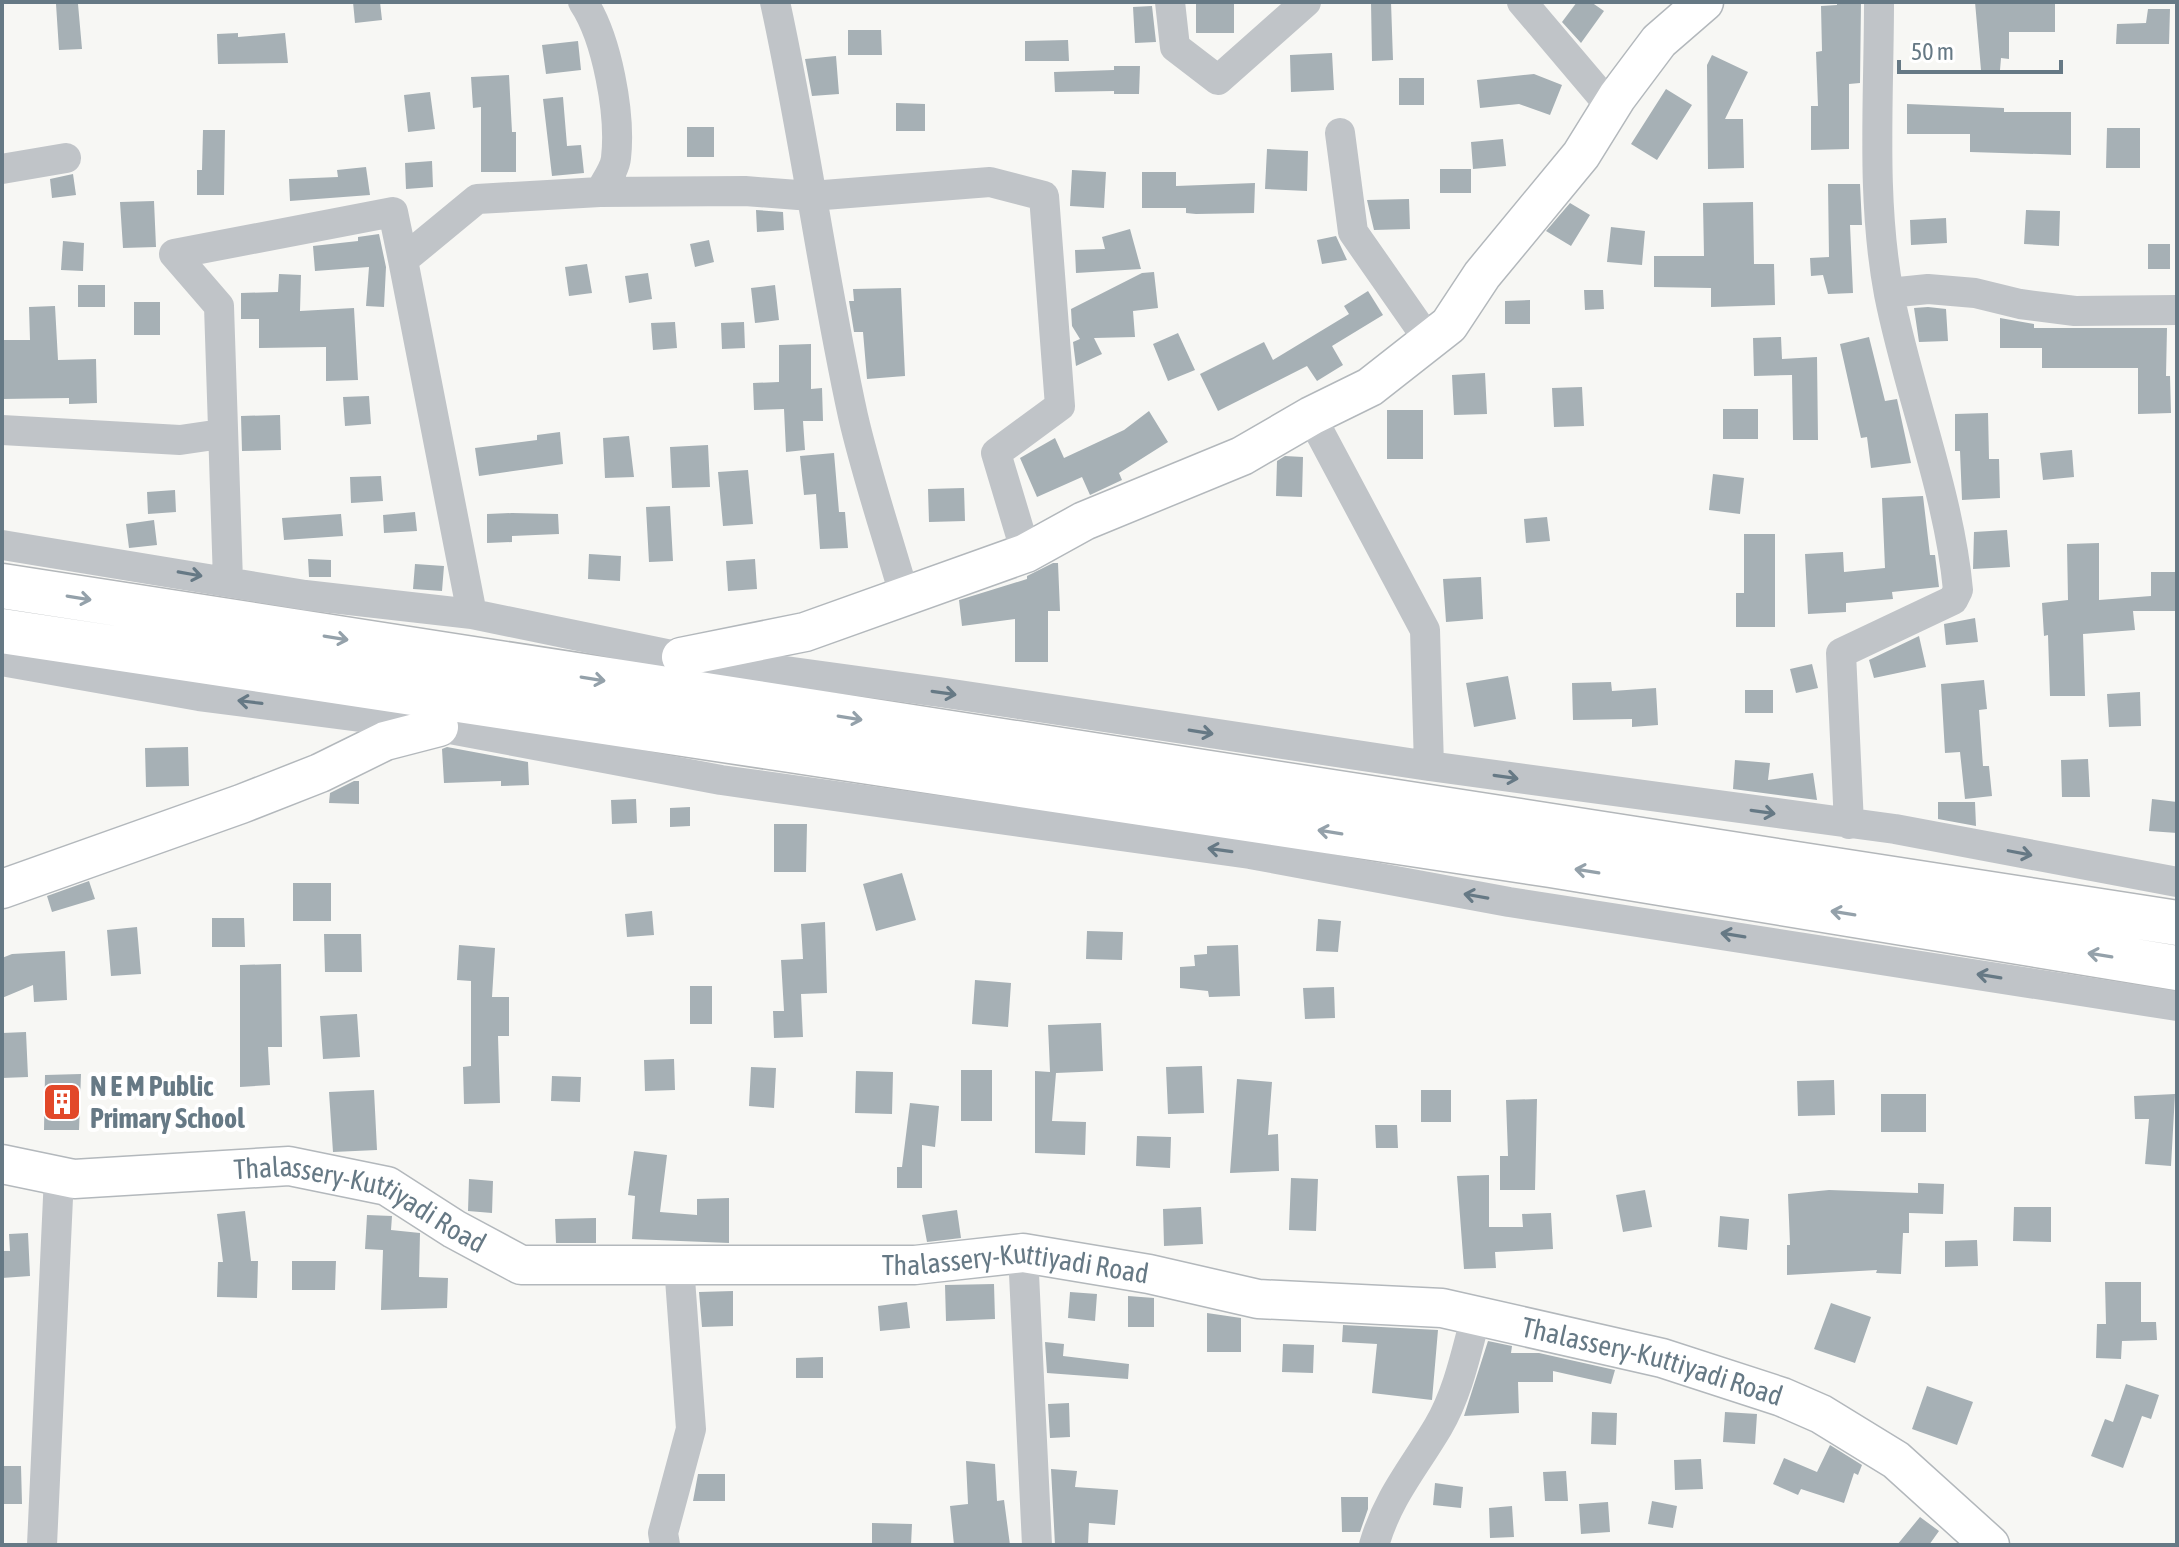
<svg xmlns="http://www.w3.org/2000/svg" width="2179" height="1547" font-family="'Asap Condensed',sans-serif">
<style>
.building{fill:#a6b0b5}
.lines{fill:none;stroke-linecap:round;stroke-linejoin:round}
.major-casing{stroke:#b3b8bc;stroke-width:41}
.highway-casing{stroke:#b3b7ba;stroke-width:47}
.minor{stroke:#c0c4c8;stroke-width:30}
.major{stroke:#fff;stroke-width:38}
.highway{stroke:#fff;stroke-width:44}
.oneway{stroke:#667985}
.oneway2{stroke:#94a1aa}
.labels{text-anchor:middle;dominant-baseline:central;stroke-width:8;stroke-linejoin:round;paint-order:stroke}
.poi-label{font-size:28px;font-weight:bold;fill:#667985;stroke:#fff;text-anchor:start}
.street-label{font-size:28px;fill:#667985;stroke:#fff}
</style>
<rect width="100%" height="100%" fill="#f7f7f4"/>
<path class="building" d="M353,2H380L382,20L355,23Z
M1196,2H1234V33H1196Z
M1371,2H1391L1393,60L1372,61Z
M1577,2H1591L1604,11L1581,43L1562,22Z
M1837,2H1861L1860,83L1849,84V149L1811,150V106H1818L1816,52L1822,51L1821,6L1837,5Z
M1975,2H2055V32H2009V59L2001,58L2000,70H1981Z
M56,4H78L82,49L59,50Z
M1152,6L1156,42L1135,43L1133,7Z
M2148,9H2170L2169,44H2116L2117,24L2146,23Z
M848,30H881L882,55H848Z
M238,33V37L285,33L288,63L218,64L217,34Z
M1068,40L1069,61H1025V41Z
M578,41L581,70L546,74L542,45Z
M1332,53L1334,90L1291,92L1290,55Z
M1712,55L1748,72L1725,119H1743L1744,168L1708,169L1707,65Z
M836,56L839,94L812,96L805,59Z
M1114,66H1140L1139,94H1114V91L1055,92L1054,72L1114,70Z
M1534,74L1562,85L1550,115L1519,104L1480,108L1477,80Z
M509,75L512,132H516V172H481V107L473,108L471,77Z
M1399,78H1424V105H1399Z
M1666,89L1692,105L1657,160L1631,144Z
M430,92L435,129L408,132L404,95Z
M563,97L567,146L581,145L584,173L552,176L543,99Z
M896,103L925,104V131H896Z
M1907,104L2004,108V112H2071V155L1970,152V134H1907Z
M687,127H714V157H687Z
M2107,128H2140V168H2106Z
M203,130H225L224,195H197V170H202Z
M1503,139L1506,166L1473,169L1471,142Z
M1267,149L1308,151L1307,191L1265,189Z
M432,161L433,187L406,189L405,163Z
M366,167L370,195L290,201L289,179L338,177L337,170Z
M1440,169H1471V193H1440Z
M1072,170L1106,172L1104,208L1070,206Z
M1142,172H1176V186L1255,183L1254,213L1196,214L1186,213V208H1142Z
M73,174L76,195L52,198L50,179Z
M1828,184H1860L1862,225H1850L1853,293L1828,294L1823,275L1811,276L1810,258L1829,257Z
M1409,199L1410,229L1374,230L1367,200Z
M154,201L156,247L123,248L120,202Z
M1753,202L1754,264H1774L1775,305L1711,307V288L1654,287V256H1704L1703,203Z
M1570,203L1590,215L1571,246L1546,231Z
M756,210L783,212L784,230L757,232Z
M2026,210L2060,211L2059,246L2024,244Z
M1946,218L1947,243L1911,245L1910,220Z
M1611,227L1645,231L1642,265L1607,262Z
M1130,229L1141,269L1076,273L1075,250L1105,249L1102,237Z
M379,234L386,267L384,307L366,306L369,267L315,271L313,246L358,241V237Z
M1336,236L1347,260L1322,264L1317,240Z
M709,240L714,262L695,267L690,244Z
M63,241L84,243L83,271L61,270Z
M2148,244H2170V269H2148Z
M587,264L592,293L569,296L565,267Z
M1154,272L1158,308L1133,311L1135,337L1094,338L1102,354L1076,366L1073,342L1080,339L1072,326L1071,309L1142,273Z
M648,273L652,299L629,303L625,276Z
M279,274L301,275L300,311L354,308L358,380L326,381V347L259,348V319H241V293L278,292Z
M78,285H105V307H78Z
M775,285L779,320L755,323L751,288Z
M901,288L905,376L867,379L863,332H854L849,301H854L853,289Z
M1584,290H1603L1604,309L1585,310Z
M1368,291L1383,315L1332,346L1343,365L1317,381L1307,366L1218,411L1200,374L1264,342L1273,360L1349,314L1344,306Z
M1530,300V324H1505V301Z
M134,302H160V335H134Z
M55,306L58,360L96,359L97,403L69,404V398L2,399V340H30L29,307Z
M1928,307L1946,309L1948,341L1919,342L1914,308Z
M2000,318L2034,324V328H2167L2166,376H2170L2171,413L2138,414V368H2042V348H2000Z
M675,322L677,348L653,350L651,323Z
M744,322L745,348L722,349L721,323Z
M1178,333L1195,370L1168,381L1153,344Z
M1781,337L1782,359L1817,357L1818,440H1793L1792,375L1754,376L1753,338Z
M1869,337L1885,401L1897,399L1911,463L1871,468L1867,437L1861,438L1840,344Z
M811,344V389L822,388L823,421H803L805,450L786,452L784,409L754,410L753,383L779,382V345Z
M1485,373L1487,414L1454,415L1452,375Z
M1582,387L1584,426L1554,427L1552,388Z
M369,396L371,424L345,426L343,397Z
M1723,409H1758V439H1723Z
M1387,410H1423V459H1387Z
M1149,411L1168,442L1119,473L1122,480L1090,495L1082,477L1037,497L1020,458L1055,438L1064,458L1124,430Z
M1988,413L1989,459H1999L2000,498L1962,500L1960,451H1955V414Z
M280,415L281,450L242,451L241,416Z
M560,432L563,464L479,476L475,448L537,440V435Z
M629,436L634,477L605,478L603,438Z
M708,445L710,487L672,488L670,447Z
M2072,450L2074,477L2043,480L2040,453Z
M834,453L839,512H845L848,548L820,549L816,494L804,495L800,456Z
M1285,456L1303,457L1302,497L1276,496L1277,461Z
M748,470L753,524L723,526L718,472Z
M1713,474L1744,478L1740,514L1709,510Z
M381,476L383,501L351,503L350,477Z
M964,488L965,521L929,522L928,489Z
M175,490L176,512L148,514L147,492Z
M1923,496L1930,555H1935L1939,587L1892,592L1893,599L1846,603V612L1808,614L1805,554L1843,552L1844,572L1885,568L1882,498Z
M670,506L673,561L649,562L646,507Z
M415,512L417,531L384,533L383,515Z
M512,513L558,514L559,534L512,536V542L487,543V514Z
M341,514L343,536L284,540L282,518Z
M1547,517L1550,541L1526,543L1524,519Z
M154,520L157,545L129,548L126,524Z
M2007,530L2010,567L1973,569L1974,532Z
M1744,534H1775V627H1736V593H1744Z
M2099,543V600L2151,596V572H2177V611H2133L2135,630L2083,634L2085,696H2050L2048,635L2044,636L2042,603L2068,600L2067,544Z
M589,554L621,556L620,581L588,579Z
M308,559L331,560V577H309Z
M755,559L757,589L728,591L726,561Z
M1053,563H1058L1060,611H1048V662H1015V619L962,626L959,600L1027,579V576Z
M415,564L444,566L442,591L413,589Z
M1481,577L1483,619L1446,622L1443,579Z
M1975,618L1978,642L1946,645L1944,624Z
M1919,636L1926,667L1874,678L1869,660Z
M1812,664L1818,688L1796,693L1790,669Z
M1508,676L1516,719L1474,727L1466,683Z
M1984,680L1987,709L1979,710L1983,766H1989L1992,796L1965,799L1960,752L1945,753L1941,684Z
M1611,682L1612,691L1656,688L1658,725L1632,727V719L1573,720L1572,683Z
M1745,690H1773V713H1745Z
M2140,692L2141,726L2109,727L2107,694Z
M188,747L189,786L146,787L145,748Z
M447,747L528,762L529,785L501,786V781L444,783L442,749Z
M2088,759L2090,797H2062L2061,760Z
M1735,760L1770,763L1768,780L1813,773L1817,800L1733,789Z
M354,781H359V804L329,803L330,793Z
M636,799L637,823L612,824L611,800Z
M2152,799L2177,802V833L2149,831Z
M1938,802H1975L1976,826L1938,819Z
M690,807V826L670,827V808Z
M774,824H807L806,872H774Z
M902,873L916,920L876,931L863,884Z
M89,881L95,899L52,912L47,896Z
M293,883H331V921H293Z
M652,911L654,935L627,937L625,914Z
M212,918H244L245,947H212Z
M1318,919L1341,921L1338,952L1316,951Z
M825,922L827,993L801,994L803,1037L774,1038L773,1011H784L781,960L803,959L801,924Z
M137,927L141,974L111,976L107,930Z
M1087,931L1123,932L1122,960L1086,959Z
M324,934H361L362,972H325Z
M459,945L495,948L492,997H509V1036H498L500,1103L464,1104L463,1067L471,1066V981L457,980Z
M1238,945L1240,996L1209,997L1208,991L1180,988V967L1195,966L1194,955L1207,954V946Z
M65,951L67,1000L34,1002L33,985L2,998V958L12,954Z
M281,964L282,1047H268L270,1085L240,1087V965Z
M975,980L1011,983L1008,1027L972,1024Z
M690,986H712V1024H690Z
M1334,987L1335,1018L1305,1019L1303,988Z
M357,1014L360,1057L323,1059L320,1016Z
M1101,1023L1103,1071L1056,1073L1052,1121L1086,1122L1085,1155L1035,1153V1071L1050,1072L1048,1025Z
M26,1032L28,1077L2,1078V1033Z
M674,1059L675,1090L645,1091L644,1060Z
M1202,1066L1204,1113L1168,1114L1166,1067Z
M751,1067L776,1068L774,1108L749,1106Z
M961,1070H992V1121H961Z
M856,1071L893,1072L892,1114L855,1113Z
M81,1074L79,1130H44L45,1075Z
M552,1076L581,1077L580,1102L551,1101Z
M1237,1079L1272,1082L1268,1135L1278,1134L1279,1171L1230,1173Z
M1834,1080L1835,1115L1798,1116L1797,1081Z
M374,1090L377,1150L333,1152L329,1092Z
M1421,1090H1451V1122H1421Z
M1881,1094H1926V1132H1881Z
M2175,1094L2171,1166L2145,1164L2149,1119H2135L2134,1096Z
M1537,1099L1535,1190H1500V1156H1508L1506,1100Z
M910,1103L939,1106L935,1147L922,1145V1188H897V1167H902Z
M1375,1125H1397L1398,1148H1376Z
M1137,1136L1171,1137L1170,1168L1136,1166Z
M634,1151L667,1155L660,1212L697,1215V1199L729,1198V1243L632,1239L635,1196L628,1195Z
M1489,1175V1227H1523L1522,1214L1551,1213L1553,1249L1495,1252L1496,1268L1464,1269L1457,1176Z
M1291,1178L1318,1179L1316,1231L1289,1230Z
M469,1179L493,1181L492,1213L468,1211Z
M1918,1183L1944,1184L1943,1214L1909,1213V1233H1903L1901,1274L1876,1273L1877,1270L1787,1275V1245H1790L1788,1194L1829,1190L1918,1193Z
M1645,1190L1652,1227L1623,1232L1616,1195Z
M1201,1207L1203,1244L1164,1246L1163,1209Z
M2014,1207H2051V1242L2013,1241Z
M957,1210L961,1238L927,1242L922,1215Z
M245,1211L251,1261H258L257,1298L217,1297L218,1262H223L217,1214Z
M367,1215L392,1216L391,1230L420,1233L419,1277L448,1278L447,1308L381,1310L383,1250L365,1249Z
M1720,1216L1749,1219L1747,1250L1718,1247Z
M596,1218V1243H556L555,1219Z
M28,1233L30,1276L2,1278V1251H10L9,1234Z
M1977,1240L1978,1266L1945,1267V1241Z
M292,1261H336L335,1290H292Z
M2105,1282H2141V1322H2156L2157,1340L2122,1341L2121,1359L2096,1358L2097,1324H2106Z
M994,1284L995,1319L946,1321L945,1285Z
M733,1291V1326L702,1327L699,1292Z
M1070,1292L1097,1294L1095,1321L1068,1318Z
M1128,1296L1154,1298V1327H1128Z
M907,1302L910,1328L880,1331L878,1306Z
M1831,1303L1871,1317L1855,1363L1814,1349Z
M1207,1313L1241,1318V1352H1207Z
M1343,1325L1438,1330L1432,1400L1372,1393L1377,1344L1342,1342Z
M1488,1341L1512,1346L1511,1353H1539L1615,1370L1611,1384L1553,1371V1382H1518L1519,1413L1464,1416Z
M1045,1342L1064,1344L1063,1356L1129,1364L1128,1379L1047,1373Z
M1283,1344L1314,1345L1313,1373L1282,1372Z
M823,1357V1378H796V1358Z
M2126,1384L2159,1395L2151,1419L2142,1416L2123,1468L2091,1456L2105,1419L2113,1422Z
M1927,1386L1973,1402L1957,1445L1912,1429Z
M1069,1403L1070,1437L1050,1438L1048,1404Z
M1592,1412L1617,1413L1616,1445L1591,1444Z
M1725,1412L1757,1414L1755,1444L1723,1442Z
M1830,1445L1862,1465L1858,1475L1854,1473L1844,1503L1801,1489L1798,1495L1773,1484L1784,1458L1817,1472Z
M1701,1459L1703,1489L1675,1490L1674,1460Z
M966,1461L995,1464L997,1501L1004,1500L1010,1545H954L950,1506L968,1504Z
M2,1466H21L22,1504H2Z
M1051,1469L1077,1471L1075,1487L1118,1490L1115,1525L1089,1523L1088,1545H1055Z
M1566,1471L1568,1501H1545L1543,1472Z
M698,1474H725V1501H693Z
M1435,1483L1463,1487L1461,1508L1433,1505Z
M1341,1497H1368V1509L1360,1532H1342Z
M1652,1501L1677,1506L1673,1528L1648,1524Z
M1608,1502L1610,1532L1581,1534L1579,1504Z
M1512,1506L1514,1537L1490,1538L1489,1508Z
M1920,1517L1939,1531L1929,1545H1897Z
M872,1523L912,1524L911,1545H872Z"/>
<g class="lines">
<g class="major-casing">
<g id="major">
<path d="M681,657L805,632L1026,553L1084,521L1242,456L1311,416L1370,387L1449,325L1482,275L1581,155L1617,97L1659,41L1704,2"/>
<path d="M2,889L241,804L320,773L385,741L439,727"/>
<path id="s1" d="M2,1164L74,1179L289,1166L387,1186L454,1229L521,1265H915L1023,1253L1149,1274L1258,1299L1442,1308L1662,1358L1782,1397L1821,1414L1896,1460L1990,1545"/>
</g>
</g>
<g class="highway-casing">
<path id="highway" d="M2,586L2177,923
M2,631L1551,865L2177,968"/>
</g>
<path class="minor" d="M583,2C607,38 621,114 616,158C615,169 605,182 600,192
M775,2C805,139 823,279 853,416C867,477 888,538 905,598
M1170,2L1175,47L1218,80L1306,2
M1522,2L1611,107
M1340,133L1353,232L1429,341
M2,169L66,158
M1889,293L1928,289L1975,293L2020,304L2075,311L2177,310
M1311,416L1425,630L1429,766
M2,430L180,440L221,434
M2,545L305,595L472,614L681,657L939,692L1429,766L1895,829L2177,882
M228,581L219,306L174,254L393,212L403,260
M472,614L403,260L477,199L600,192L745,191L811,196L990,182L1044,196L1060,406L996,453L1026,553
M2,661L199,696L439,727L721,780L1250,854L1509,902L2177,1006
M1849,824L1841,653L1953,600L1958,590C1949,492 1908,391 1889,294C1871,199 1879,98 1879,2
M1023,1253L1037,1545
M42,1545L59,1176
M665,1545L663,1533L691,1429L679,1265
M1374,1545C1388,1497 1413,1469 1438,1427C1458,1393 1466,1353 1476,1316"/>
<use href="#major" class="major"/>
<use href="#highway" class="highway"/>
</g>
<defs><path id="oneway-shaft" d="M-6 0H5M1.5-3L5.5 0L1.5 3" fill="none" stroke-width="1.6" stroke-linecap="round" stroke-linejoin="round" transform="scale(2)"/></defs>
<g class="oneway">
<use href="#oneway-shaft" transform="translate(190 574) rotate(10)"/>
<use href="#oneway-shaft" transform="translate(944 693) rotate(8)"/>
<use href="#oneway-shaft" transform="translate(250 702) rotate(-173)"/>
<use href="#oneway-shaft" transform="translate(1201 732) rotate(9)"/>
<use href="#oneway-shaft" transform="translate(1506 777) rotate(8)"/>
<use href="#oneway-shaft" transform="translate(1763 812) rotate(8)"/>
<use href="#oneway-shaft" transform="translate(1220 850) rotate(-172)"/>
<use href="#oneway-shaft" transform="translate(2020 853) rotate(11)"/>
<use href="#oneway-shaft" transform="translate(1476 896) rotate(-170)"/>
<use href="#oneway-shaft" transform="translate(1733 935) rotate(-171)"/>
<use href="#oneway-shaft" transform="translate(1989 976) rotate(-171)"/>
</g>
<g class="oneway2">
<use href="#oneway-shaft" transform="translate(79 598) rotate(9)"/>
<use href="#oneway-shaft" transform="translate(336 638) rotate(9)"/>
<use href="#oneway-shaft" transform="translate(593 679) rotate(9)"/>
<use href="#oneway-shaft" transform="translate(850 718) rotate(9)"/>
<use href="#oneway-shaft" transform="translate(1330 832) rotate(-171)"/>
<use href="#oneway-shaft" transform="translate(1587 871) rotate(-171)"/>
<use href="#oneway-shaft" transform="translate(1843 913) rotate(-171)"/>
<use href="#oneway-shaft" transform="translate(2100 955) rotate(-171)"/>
</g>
<defs>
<g id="building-square" transform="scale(2)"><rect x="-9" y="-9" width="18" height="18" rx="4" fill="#e24829" stroke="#fff"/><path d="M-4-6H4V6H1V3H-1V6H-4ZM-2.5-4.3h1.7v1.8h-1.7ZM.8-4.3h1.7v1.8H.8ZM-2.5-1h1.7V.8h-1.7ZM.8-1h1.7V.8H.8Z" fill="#fff"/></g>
</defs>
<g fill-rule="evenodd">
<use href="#building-square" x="62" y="1102"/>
</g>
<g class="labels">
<g class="poi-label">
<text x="90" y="1086">N E M Public<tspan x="90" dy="32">Primary School</tspan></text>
</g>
<g class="street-label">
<text stroke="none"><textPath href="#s1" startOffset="368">Thalassery-Kuttiyadi Road</textPath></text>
<text stroke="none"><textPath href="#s1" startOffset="1040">Thalassery-Kuttiyadi Road</textPath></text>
<text stroke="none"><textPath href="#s1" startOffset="1688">Thalassery-Kuttiyadi Road</textPath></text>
</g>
</g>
<rect width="2179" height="1547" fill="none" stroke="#667985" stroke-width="8"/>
<path d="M1899 60v12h162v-12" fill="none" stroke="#667985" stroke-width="4"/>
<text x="1911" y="60" font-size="24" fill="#667985" stroke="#ffffff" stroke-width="6" paint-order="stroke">50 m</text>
</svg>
